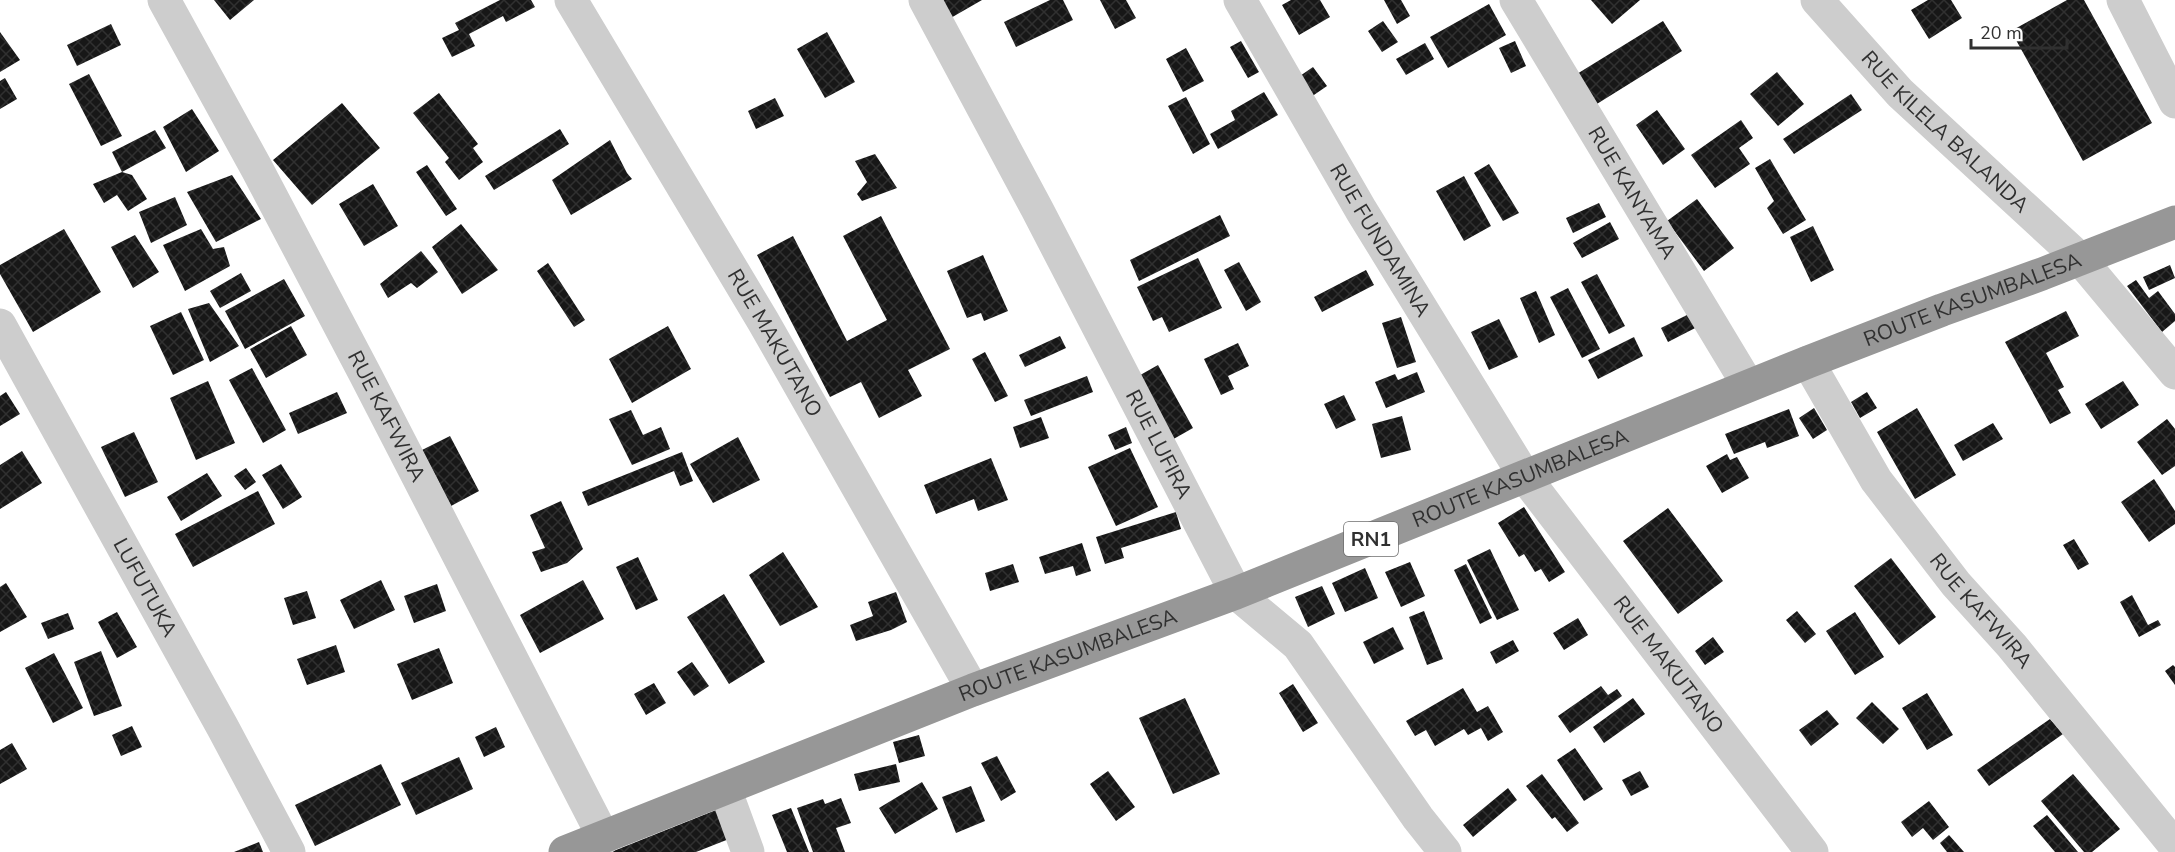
<svg xmlns="http://www.w3.org/2000/svg" width="2175" height="852" font-family="'Nunito Sans',sans-serif">
<style>
.building{fill:url(#building-cross-hatch)}
.lines{fill:none;stroke-linecap:round;stroke-linejoin:round}
.minor{stroke:#cdcdcd;stroke-width:33}
.highway{stroke:#979797;stroke-width:33}
.labels{text-anchor:middle;dominant-baseline:central;stroke-width:6;stroke-linejoin:round;paint-order:stroke}
.shield{fill:#fff;stroke:#6e6e6e;stroke-width:1.5}
.shield-label{font-size:20px;font-weight:bold;fill:#303030}
.street-label{font-size:21px;fill:#303030;stroke:#fff}
</style>
<defs>
<pattern id="building-cross-hatch" width="8" height="8" patternUnits="userSpaceOnUse" patternTransform="scale(1.5)"><rect width="8" height="8" fill="#171717"/><path d="M0 0l8 8M0 8l8-8" fill="none" stroke="#303030"/></pattern>
</defs>
<rect width="100%" height="100%" fill="#fff"/>
<path class="building" d="M214,0H254L230,20Z
M500,0H531L535,7L506,22L503,16L469,34L475,46L452,57L442,38L459,30L455,23Z
M938,0H982L949,19Z
M1050,0H1063L1073,20L1016,47L1004,22Z
M1100,0H1126L1136,18L1115,29Z
M1291,0H1320L1330,17L1299,35L1282,5Z
M1384,0H1401L1410,16L1397,24Z
M1591,0H1640L1612,24Z
M1928,0H1951L1962,18L1929,39L1911,10Z
M2067,0H2084L2152,123L2083,161L2011,31Z
M1489,4L1506,35L1448,68L1430,37Z
M1383,21L1398,42L1382,52L1368,31Z
M1663,21L1682,51L1592,107L1572,77Z
M111,24L121,45L77,66L67,45Z
M0,32L20,60L0,72Z
M827,32L855,82L825,98L797,49Z
M1241,41L1259,72L1248,78L1230,47Z
M1515,41L1526,66L1511,73L1499,48Z
M1425,43L1434,59L1406,75L1396,59Z
M1186,48L1204,81L1183,92L1166,59Z
M1313,67L1327,86L1311,97L1297,78Z
M1777,72L1804,104L1778,126L1750,94Z
M89,74L122,136L101,146L69,84Z
M5,78L17,99L0,109V81Z
M1264,92L1278,115L1218,149L1210,134L1235,120L1231,111Z
M439,93L478,144L473,148L483,162L459,180L445,162L449,158L413,113Z
M1851,94L1862,110L1794,154L1783,139Z
M1186,97L1210,144L1193,154L1168,106Z
M775,98L784,116L756,129L748,111Z
M342,103L380,148L312,205L273,160Z
M192,109L219,151L186,172L163,127Z
M1657,110L1685,149L1663,165L1636,125Z
M1741,120L1753,138L1739,148L1750,164L1715,188L1691,155Z
M560,129L569,144L494,190L485,176Z
M155,130L166,148L122,172L112,152Z
M610,140L627,173L632,179L571,215L552,180Z
M875,154L897,188L862,201L857,194L867,182L855,161Z
M1770,159L1806,220L1783,234L1767,208L1774,201L1755,168Z
M1489,164L1519,213L1503,221L1474,173Z
M427,165L457,209L446,216L416,172Z
M122,172L132,175L147,199L128,211L117,195L104,203L93,184Z
M232,175L261,219L216,242L187,192Z
M1464,176L1491,226L1464,241L1436,191Z
M373,184L398,226L364,246L339,204Z
M175,197L187,225L151,243L139,212Z
M1697,199L1734,248L1704,271L1667,221Z
M1599,203L1606,217L1573,233L1566,218Z
M1220,215L1230,236L1139,281L1130,260Z
M881,216L950,349L908,370L922,396L879,418L861,382L830,397L757,255L793,236L847,341L887,320L843,236Z
M1610,222L1619,239L1582,258L1573,243Z
M461,224L498,270L462,294L432,247Z
M1813,226L1834,270L1811,282L1790,237Z
M64,229L101,292L33,332L0,274V265Z
M201,229L213,249L224,247L230,266L185,291L163,245Z
M135,235L159,272L133,288L111,247Z
M421,251L438,272L417,288L411,283L388,298L380,284Z
M983,255L1008,311L984,321L981,313L967,318L947,271Z
M1198,258L1222,308L1169,332L1162,317L1153,321L1137,287Z
M1239,262L1261,302L1246,311L1224,270Z
M548,263L585,320L574,327L537,271Z
M2170,265L2175,278L2149,290L2143,277Z
M1366,270L1374,285L1322,312L1314,297Z
M241,273L251,291L220,308L210,291Z
M1597,274L1625,326L1609,334L1581,282Z
M284,279L305,316L245,349L225,311Z
M2136,280L2149,298L2158,291L2175,314V321L2162,332L2127,286Z
M1568,288L1600,349L1582,358L1550,297Z
M1536,291L1555,335L1539,343L1520,298Z
M209,303L239,346L210,362L188,309Z
M1695,311L1701,325L1668,342L1661,328Z
M2066,311L2079,336L2046,353L2064,387L2058,390L2071,413L2050,424L2005,342Z
M181,312L204,360L173,375L150,326Z
M1401,317L1416,362L1397,368L1382,323Z
M1499,319L1518,357L1489,370L1471,332Z
M291,326L307,355L266,378L250,349Z
M668,326L691,369L632,403L609,359Z
M1060,336L1066,348L1025,367L1019,355Z
M1634,337L1643,356L1598,379L1588,360Z
M1238,343L1249,366L1228,376L1234,389L1221,395L1204,359Z
M985,352L1008,396L995,402L972,359Z
M1158,365L1193,428L1170,441L1135,378Z
M252,368L286,430L263,443L229,380Z
M1417,372L1425,392L1386,408L1375,382L1395,374L1398,380Z
M1087,376L1093,392L1031,416L1024,400Z
M208,381L235,443L196,460L170,398Z
M2123,381L2139,405L2101,429L2085,404Z
M6,392L20,414L0,426V396Z
M337,392L347,413L298,434L289,413Z
M1867,392L1877,408L1860,418L1851,402Z
M1344,395L1356,420L1336,429L1324,404Z
M1814,408L1827,430L1813,439L1799,418Z
M1917,408L1956,475L1915,499L1877,432Z
M1789,409L1799,436L1767,448L1765,442L1734,454L1725,434Z
M631,410L643,435L661,427L670,449L632,465L609,419Z
M1402,416L1411,450L1381,458L1372,424Z
M1041,417L1049,438L1020,448L1013,427Z
M2167,419L2175,429V466L2162,475L2137,442Z
M1993,423L2003,439L1963,461L1954,445Z
M1126,427L1132,443L1115,450L1108,435Z
M134,432L158,482L125,497L101,447Z
M450,436L479,491L451,506L422,450Z
M738,437L760,480L713,503L690,464Z
M1130,448L1158,507L1116,526L1088,467Z
M22,451L42,483L0,509V465Z
M682,452L693,481L680,486L674,471L588,506L582,492Z
M1727,454L1730,460L1737,457L1749,478L1722,493L1706,466Z
M991,458L1008,500L978,511L974,499L936,514L924,485Z
M281,464L302,497L283,509L262,475Z
M246,468L256,482L245,490L234,476Z
M207,473L222,496L181,521L167,497Z
M2154,479L2175,511V524L2149,542L2121,502Z
M258,491L275,524L193,567L175,534Z
M561,501L583,549L567,563L541,572L532,552L545,548L530,515Z
M1524,507L1565,572L1549,582L1541,569L1535,572L1524,554L1519,557L1498,523Z
M1668,508L1723,581L1678,614L1623,541Z
M1176,512L1181,529L1121,548L1124,558L1105,564L1096,537Z
M2074,539L2089,564L2078,570L2063,545Z
M1082,543L1091,571L1076,576L1073,566L1045,574L1039,557Z
M1490,549L1519,610L1497,620L1467,560Z
M783,552L818,607L780,626L749,575Z
M638,557L658,600L636,610L616,567Z
M1891,558L1936,617L1899,645L1854,586Z
M1410,562L1425,596L1401,607L1385,572Z
M1013,564L1019,582L990,591L985,573Z
M1466,564L1492,618L1480,624L1454,570Z
M1365,568L1378,598L1345,612L1332,583Z
M381,580L395,610L354,629L340,600Z
M583,580L604,619L540,653L520,615Z
M6,583L27,617L0,632V587Z
M437,584L446,611L414,623L404,596Z
M1322,586L1335,614L1308,627L1295,597Z
M307,591L316,618L293,625L284,598Z
M896,592L907,622L891,630L856,641L850,625L873,616L868,602Z
M724,594L765,662L729,684L687,617Z
M2132,595L2148,625L2158,620L2161,625L2139,637L2120,602Z
M1424,611L1443,659L1427,665L1409,617Z
M1797,611L1816,634L1805,643L1786,620Z
M117,612L137,647L117,658L98,622Z
M1855,612L1884,657L1855,675L1826,631Z
M68,613L74,629L48,639L41,623Z
M1578,618L1588,635L1564,650L1553,633Z
M1393,627L1404,649L1374,664L1363,642Z
M1713,637L1724,652L1705,665L1695,651Z
M1513,640L1519,651L1496,664L1490,652Z
M336,645L345,672L307,685L297,659Z
M439,648L453,683L412,700L397,664Z
M101,651L122,706L94,716L74,662Z
M54,653L83,708L53,723L25,668Z
M692,662L709,686L694,696L677,672Z
M2173,665L2175,667V685L2165,671Z
M654,683L666,703L646,715L634,694Z
M1293,684L1318,723L1303,732L1279,693Z
M1601,686L1608,695L1617,689L1622,696L1570,733L1558,716Z
M1463,688L1477,712L1488,706L1503,732L1488,741L1481,728L1468,735L1464,729L1435,746L1426,730L1415,736L1406,721Z
M1927,693L1953,735L1927,750L1902,708Z
M1185,698L1220,774L1173,794L1139,718Z
M1633,698L1645,714L1604,743L1593,727Z
M1872,702L1899,729L1883,744L1856,718Z
M1827,710L1839,724L1811,746L1799,730Z
M2050,719L2063,734L1989,786L1977,770Z
M132,726L142,747L121,756L112,735Z
M496,727L505,747L484,757L475,737Z
M919,735L925,756L899,763L893,742Z
M12,743L27,769L0,784V750Z
M1575,748L1603,789L1584,801L1557,760Z
M997,756L1016,792L1001,801L981,763Z
M459,757L473,789L416,815L401,783Z
M381,764L401,805L315,846L295,805Z
M896,764L900,782L859,791L854,774Z
M1108,771L1135,807L1116,821L1090,784Z
M1640,771L1649,787L1631,796L1622,780Z
M1542,774L1579,823L1567,832L1555,817L1552,819L1526,786Z
M2073,774L2120,829L2092,852H2084L2041,801Z
M922,782L938,809L895,834L879,808Z
M971,786L985,821L956,833L942,797Z
M1508,788L1517,800L1473,837L1463,825Z
M841,798L851,823L836,828L845,852H813L797,808L823,799L825,804Z
M1929,801L1949,827L1933,840L1923,828L1912,837L1901,822Z
M791,808L809,852H787L772,815Z
M716,810L729,839L696,852H611Z
M2047,815L2078,852H2055L2033,826Z
M1949,835L1964,852H1947L1940,843Z
M259,842L263,852H234Z"/>
<g class="lines">
<g class="minor">
<path id="s1" d="M164,0L257,169L365,374L604,838"/>
<path id="s2" d="M571,0L763,321L973,690"/>
<path id="s3" d="M925,0L1037,209L1236,593L1298,645L1418,818L1445,852"/>
<path id="s4" d="M1240,0L1361,210L1525,477L1812,852"/>
<path id="s5" d="M1516,0L1748,385"/>
<path id="s6" d="M1817,0L1900,93L2080,259L2175,373"/>
<path d="M2123,0L2175,102"/>
<path id="s7" d="M0,325L223,728L289,852"/>
<path id="s8" d="M1808,362L1876,480L1956,584L2012,646L2175,846"/>
<path d="M725,789L748,852"/>
</g>
<path class="highway" id="s9" d="M565,852L973,690L1236,593L1808,362L1942,310L2042,274L2175,222"/>
</g>
<g class="labels">
<rect class="shield" x="1344" y="522" width="54" height="34" rx="4.5"/>
<g class="shield-label">
<text x="1371" y="539">RN1</text>
</g>
<g class="street-label">
<text stroke="none"><textPath href="#s6" startOffset="184">RUE KILELA BALANDA</textPath></text>
<text stroke="none"><textPath href="#s5" startOffset="225">RUE KANYAMA</textPath></text>
<text stroke="none"><textPath href="#s4" startOffset="278">RUE FUNDAMINA</textPath></text>
<text stroke="none"><textPath href="#s9" startOffset="1512">ROUTE KASUMBALESA</textPath></text>
<text stroke="none"><textPath href="#s2" startOffset="399">RUE MAKUTANO</textPath></text>
<text stroke="none"><textPath href="#s1" startOffset="472">RUE KAFWIRA</textPath></text>
<text stroke="none"><textPath href="#s3" startOffset="502">RUE LUFIRA</textPath></text>
<text stroke="none"><textPath href="#s9" startOffset="1026">ROUTE KASUMBALESA</textPath></text>
<text stroke="none"><textPath href="#s7" startOffset="300">LUFUTUKA</textPath></text>
<text stroke="none"><textPath href="#s8" startOffset="304">RUE KAFWIRA</textPath></text>
<text stroke="none"><textPath href="#s9" startOffset="540">ROUTE KASUMBALESA</textPath></text>
<text stroke="none"><textPath href="#s4" startOffset="792">RUE MAKUTANO</textPath></text>
</g>
</g>
<path d="M1971 39v9h96v-9" fill="none" stroke="#303030" stroke-width="3"/>
<text x="1980" y="39" font-size="18" fill="#303030" stroke="#ffffff" stroke-width="4.5" paint-order="stroke">20 m</text>
</svg>
